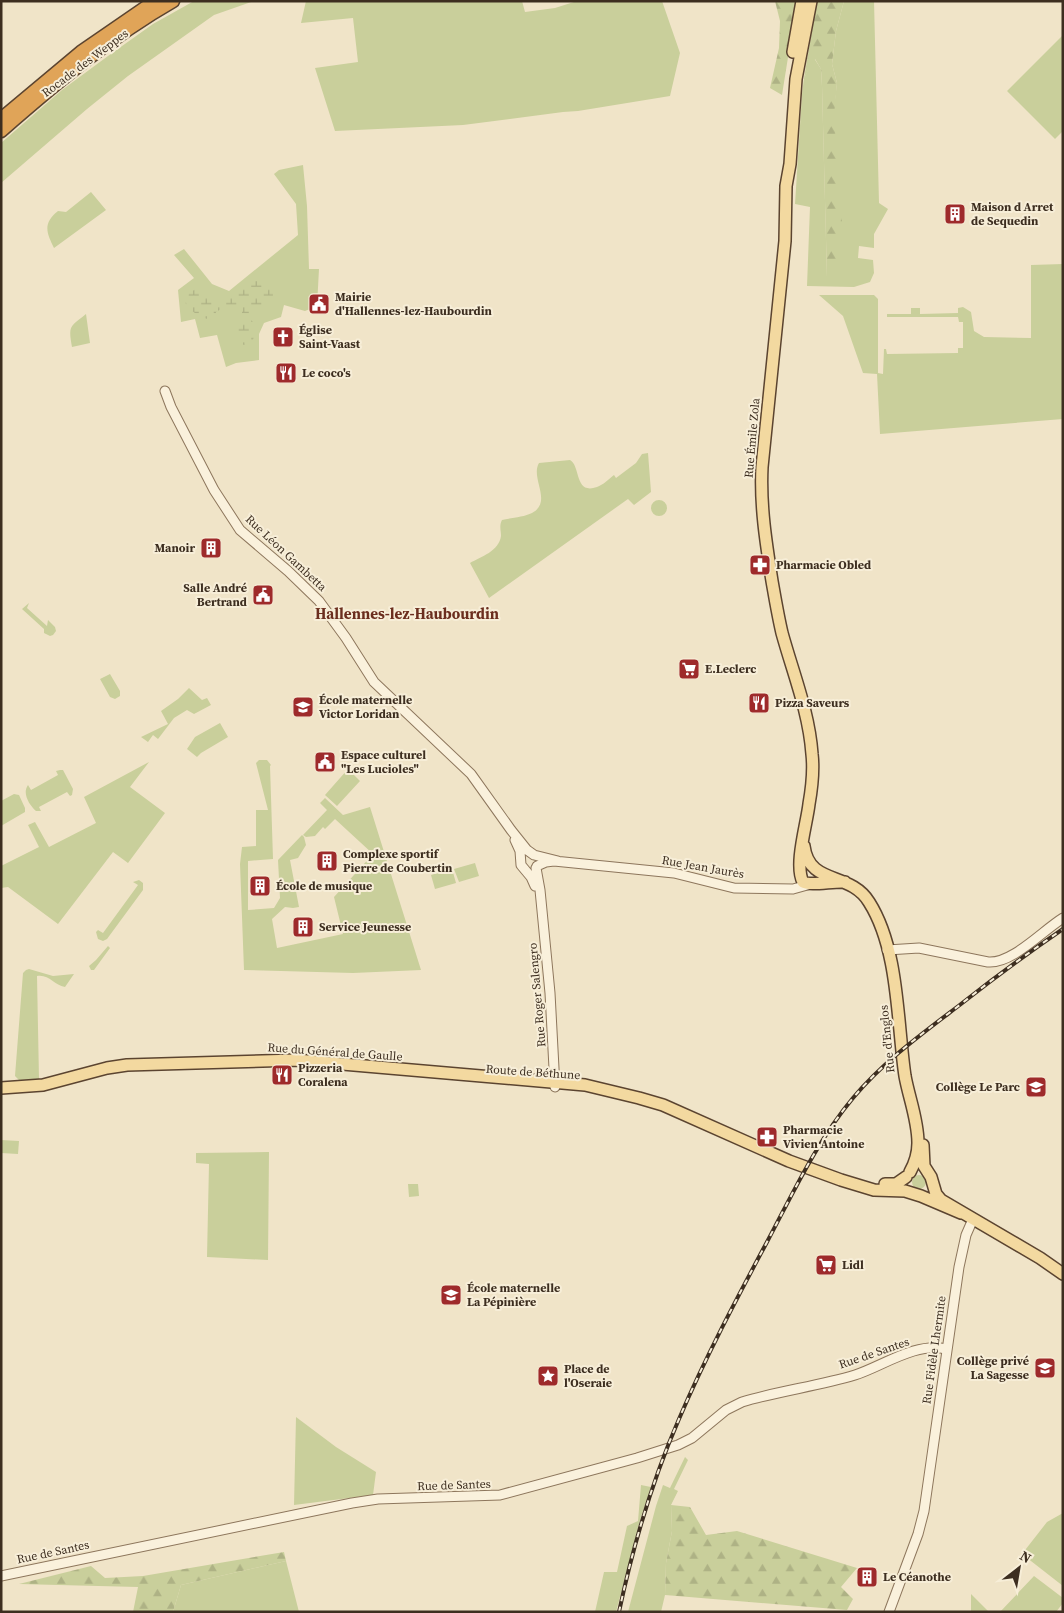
<svg xmlns="http://www.w3.org/2000/svg" width="1064" height="1613" font-family="'Source Serif 4',serif">
<style>
.green{fill:#c9cf9b}
.forest{fill:url(#forest-firs)}
.wetland{fill:url(#wetland-marsh)}
.lines{fill:none;stroke-linecap:round;stroke-linejoin:round}
.minor-casing{stroke:#8d765c;stroke-width:11}
.major-casing{stroke:#5b4430;stroke-width:14}
.highway-casing{stroke:#5b4430;stroke-width:15}
.minor{stroke:#faf1dc;stroke-width:9}
.major{stroke:#f3d9a0;stroke-width:11}
.highway{stroke:#e0a458;stroke-width:12}
.rail-casing{stroke:#3d2e20;stroke-width:4}
.rail{stroke:#f7eed8;stroke-width:2;stroke-dasharray:5.5;stroke-linecap:butt}
.labels{text-anchor:middle;dominant-baseline:central;stroke-width:4;stroke-linejoin:round;paint-order:stroke}
.street-label{font-size:12px;fill:#3d2e20;stroke:#f7eed8}
.poi-label{font-size:12px;font-weight:bold;fill:#3d2e20;stroke:#f7eed8;text-anchor:start}
.quarter-label{font-size:15px;font-weight:bold;fill:#6b2e1e;stroke:#f7eed8}
</style>
<defs>
<pattern id="forest-firs" width="22" height="20" patternUnits="userSpaceOnUse" patternTransform="scale(1.25)"><rect width="22" height="20" fill="#c9cf9b"/><path d="M5 1l3.5 6h-7zM16 11l3.5 6h-7z" fill="#aeb285"/></pattern>
<pattern id="wetland-marsh" width="20" height="14" patternUnits="userSpaceOnUse" patternTransform="scale(1.25)"><rect width="20" height="14" fill="#c9cf9b"/><path d="M1 5h8M5 5V1M11 12h8M15 12V8" fill="none" stroke="#aeb285"/></pattern>
</defs>
<rect width="100%" height="100%" fill="#f0e4c8"/>
<path class="green" d="M194,1H254L214,15L128,76L87,109L1,183V143L62,90L108,56L153,24Z
M306,1H522L525,12L555,8L577,1H662L680,53L670,96L578,111L563,112L463,125L335,131L315,68L358,62L353,18L301,23Z
M844,1H874L879,203L888,209L874,234V248L859,246L858,258L873,260L874,273L870,282L854,287L807,286L810,207L795,204L802,94L804,78L814,58L821,69L822,86L827,277L839,198L833,116L837,83L832,64L836,31Z
M1063,35V131L1055,139L1007,91Z
M303,165L307,206L309,269H319L317,306L305,311L284,305L281,317L264,323L259,334V360L236,363L226,367L217,335L200,338L195,319L181,322L178,290L194,278L174,255L184,249L212,284L229,291L298,235L296,204L274,174L279,170Z
M91,192L106,210L54,248C47,233 42,224 58,211L66,212Z
M1063,264V419L880,434L877,374L863,373L843,316L819,295H874L878,299V373L883,374L884,349H886L887,354L958,353V348H963V322H959L958,317H887V314H911V308H920V314L958,313V308L963,307L971,312L974,331L984,337L1031,338V265Z
M86,314L90,343L72,347C68,325 70,327 86,314Z
M648,453L651,492L634,505L628,499L489,598L470,563C481,557 499,551 501,536C501,530 499,526 502,520C511,518 524,517 532,513C553,502 530,478 539,463L570,460C581,466 574,495 597,487C603,485 609,479 614,475L616,478L636,463L642,454Z
M651 508a8 8 0 1 1 16 0a8 8 0 1 1-16 0Z
M29,603L27,608L47,626L48,620L55,627L56,631L53,635L50,636L44,633V629L22,609Z
M110,674L120,691V696L115,699L110,697L100,679Z
M189,688L202,700L207,698L211,705L194,714L187,710L174,718L158,739L153,735L148,742L141,737L168,724L161,711L178,699Z
M220,723L228,737L201,753L197,757L187,749L195,737Z
M259,760H267L271,765L270,766L273,859L248,861V910L274,908L280,898L278,860L302,835L304,837L306,845L298,858L290,860L299,907L293,908L285,907L272,919L277,948L343,934L334,897L373,854L335,819L325,829L323,827L315,836L306,837L303,835L327,810L320,803L325,798L343,815L370,807L421,970L353,973L244,970L240,864L242,847L256,846V810H268L256,763Z
M149,762L130,787L165,813L128,863L113,852L58,924L8,887L1,888V866L39,847L28,825L35,822L49,847L96,823L84,797Z
M348,769L360,781L337,806L325,795Z
M60,770H63L73,789L72,795L70,796L67,792L39,807L41,811H36C29,805 22,793 28,785L31,790L58,775L56,771Z
M14,794L19,795L25,808V812L1,826V801Z
M475,863L479,876L459,882L454,869Z
M452,869L456,883L435,889L431,875Z
M139,880L143,883V890L107,939L103,941L98,939L96,932L98,930L103,933L138,885L133,882Z
M108,946L110,948L94,970H91L89,966L96,960Z
M29,969L53,976L74,974L65,987C54,985 49,974 37,976L39,1079L20,1081L15,1076L23,973L26,970Z
M1,1140L19,1141L18,1154L1,1153Z
M269,1152L268,1260L207,1257L209,1164L196,1163V1153Z
M912 1182a7 7 0 1 1 14 0a7 7 0 1 1-14 0Z
M408,1184H418L419,1196L409,1197Z
M296,1417L336,1447L376,1472L373,1495L294,1505Z
M685,1457L688,1460L674,1489L678,1491L671,1505L672,1531L666,1563L665,1595L661,1612H628L656,1506L663,1485L670,1488Z
M641,1485L651,1487L641,1517L616,1612H595L604,1572H617L627,1526L638,1521Z
M1063,1513V1586L1022,1554L1047,1522Z
M286,1561L299,1612H173L181,1585Z
M1034,1576L1063,1598V1603L1056,1612H1000Z
M971,1594L989,1612H971Z"/>
<path class="forest" d="M775,1H797L782,95L770,88L779,48L780,21Z
M817,1H844L836,31L832,64L837,83L834,116L842,221L834,275L827,277L822,86L821,69L815,59L804,78Z
M671,1505L690,1507L706,1535L737,1531L857,1568L841,1587L853,1599L847,1610L665,1595L666,1563L672,1531Z
M284,1552L286,1561L181,1585L173,1612H133L138,1587L19,1584L91,1566L105,1578L143,1576Z"/>
<path class="wetland" d="M257,279C260,279 263,279 266,280C275,284 274,300 270,306L264,309H250L249,316C256,324 255,334 252,344L248,346L241,344L236,333L242,317V309H232L228,307L221,309L216,312L215,319C206,322 189,311 185,302L189,293L199,287L214,304L227,300Z"/>
<g class="lines">
<g class="minor-casing">
<path id="minor" d="M165,391L171,407L214,490L240,530L288,571L319,601L346,638L374,682L471,774L511,830L527,850L534,855L558,861
M515,840L520,851L521,865L531,877L535,886
M537,866L546,862L554,861L674,873L734,888L793,889L811,884
M536,868L540,890L550,993L555,1087
M887,950L919,948L988,962C1012,964 1042,931 1063,918
M1,1576L352,1503L378,1499L500,1495L637,1458L678,1445L692,1438L726,1410L742,1402C779,1391 818,1386 855,1375C883,1366 915,1342 946,1349
M889,1612L918,1534L924,1511L959,1267L966,1235L973,1219"/>
</g>
<g class="major-casing">
<path id="major" d="M811,1L796,79L790,164L786,186L785,241L762,467C760,505 766,543 772,581C775,598 778,616 782,633C793,673 809,712 812,754C814,771 812,787 809,804C807,823 794,865 803,882C810,886 834,881 845,882
M793,52L802,1
M804,846C809,886 850,871 869,902C899,949 897,1022 905,1076C909,1098 918,1120 918,1143C918,1152 915,1163 910,1172
M1,1088L43,1085L107,1068L127,1065L296,1060L585,1085L639,1098L663,1105L789,1161L841,1180L874,1190L905,1191L921,1196L961,1213
M923,1145L924,1166L931,1177L936,1194L941,1200L1040,1258L1063,1274
M885,1184H896L906,1177"/>
</g>
<g class="highway-casing">
<path id="highway" d="M1,119L81,52L155,1
M1,131C55,84 110,37 173,1"/>
</g>
<use href="#minor" class="minor"/>
<use href="#major" class="major"/>
<use href="#highway" class="highway"/>
<g class="rail-casing">
<path id="rail" d="M619,1612C633,1546 652,1481 679,1419C705,1358 736,1300 767,1242C793,1193 817,1141 853,1098C884,1061 923,1033 961,1004C994,978 1028,953 1063,929"/>
</g>
<use href="#rail" class="rail"/>
</g>
<defs>
<g id="building-square" transform="scale(1.125)"><rect x="-9" y="-9" width="18" height="18" rx="4" fill="#9e2a2b" stroke="#f7eed8"/><path d="M-4-6H4V6H1V3H-1V6H-4ZM-2.5-4.3h1.7v1.8h-1.7ZM.8-4.3h1.7v1.8H.8ZM-2.5-1h1.7V.8h-1.7ZM.8-1h1.7V.8H.8Z" fill="#fff"/></g>
<g id="civic-square" transform="scale(1.125)"><rect x="-9" y="-9" width="18" height="18" rx="4" fill="#9e2a2b" stroke="#f7eed8"/><path d="M-.6-6.5H3V-4.5H.6V-3L4-1V1h2V6H-6V1h2V-1L-.6-3ZM-1.2 2.5V6h2.4V2.5Z" fill="#fff"/></g>
<g id="church-square" transform="scale(1.125)"><rect x="-9" y="-9" width="18" height="18" rx="4" fill="#9e2a2b" stroke="#f7eed8"/><path d="M-1.2-6h2.4v3.5h3.3v2.4h-3.3V6h-2.4V-.1h-3.3v-2.4h3.3Z" fill="#fff"/></g>
<g id="restaurant-square" transform="scale(1.125)"><rect x="-9" y="-9" width="18" height="18" rx="4" fill="#9e2a2b" stroke="#f7eed8"/><path d="M-5-6h1v4h1v-4h1v4h1v-4h1v5L-1.5 .5V6h-2V.5L-5-1ZM5-6V6H3V1.5H1.5Q1.5-4 5-6Z" fill="#fff"/></g>
<g id="pharmacy-square" transform="scale(1.125)"><rect x="-9" y="-9" width="18" height="18" rx="4" fill="#9e2a2b" stroke="#f7eed8"/><path d="M-2-6h4v4h4v4h-4v4h-4v-4h-4v-4h4Z" fill="#fff"/></g>
<g id="supermarket-square" transform="scale(1.125)"><rect x="-9" y="-9" width="18" height="18" rx="4" fill="#9e2a2b" stroke="#f7eed8"/><path d="M-6-5.5h2.5l.6 2H6L4.5 2H-2.5L-4.4-4H-6ZM-1.5 3.2a1.3 1.3 0 1 0 .1 0ZM3 3.2a1.3 1.3 0 1 0 .1 0Z" fill="#fff"/></g>
<g id="school-square" transform="scale(1.125)"><rect x="-9" y="-9" width="18" height="18" rx="4" fill="#9e2a2b" stroke="#f7eed8"/><path d="M0-5L7-2L0 1L-7-2ZM-4 1L0 2.5L4 1V4Q0 6-4 4Z" fill="#fff"/></g>
<g id="sight-square" transform="scale(1.125)"><rect x="-9" y="-9" width="18" height="18" rx="4" fill="#9e2a2b" stroke="#f7eed8"/><path d="M0-6L1.8-2.2L6-1.7L2.9 1.2L3.7 5.4L0 3.3L-3.7 5.4L-2.9 1.2L-6-1.7L-1.8-2.2Z" fill="#fff"/></g>
</defs>
<g fill-rule="evenodd">
<use href="#building-square" x="955" y="214"/>
<use href="#civic-square" x="319" y="304"/>
<use href="#church-square" x="283" y="337"/>
<use href="#restaurant-square" x="286" y="373"/>
<use href="#building-square" x="211" y="548"/>
<use href="#pharmacy-square" x="760" y="565"/>
<use href="#civic-square" x="263" y="595"/>
<use href="#supermarket-square" x="689" y="669"/>
<use href="#restaurant-square" x="759" y="703"/>
<use href="#school-square" x="303" y="707"/>
<use href="#civic-square" x="325" y="762"/>
<use href="#building-square" x="327" y="861"/>
<use href="#building-square" x="260" y="886"/>
<use href="#building-square" x="303" y="927"/>
<use href="#restaurant-square" x="282" y="1075"/>
<use href="#school-square" x="1036" y="1087"/>
<use href="#pharmacy-square" x="767" y="1137"/>
<use href="#supermarket-square" x="826" y="1265"/>
<use href="#school-square" x="451" y="1295"/>
<use href="#school-square" x="1045" y="1368"/>
<use href="#sight-square" x="548" y="1376"/>
<use href="#building-square" x="867" y="1577"/>
</g>
<g class="labels">
<g class="street-label">
<text transform="translate(85 63) rotate(-37)">Rocade des Weppes</text>
<text transform="translate(752 438) rotate(-85)">Rue Émile Zola</text>
<text transform="translate(286 553) rotate(43)">Rue Léon Gambetta</text>
<text transform="translate(703 867) rotate(10)">Rue Jean Jaurès</text>
<text transform="translate(537 995) rotate(-95)">Rue Roger Salengro</text>
<text transform="translate(887 1039) rotate(-96)">Rue d'Englos</text>
<text transform="translate(335 1052) rotate(4)">Rue du Général de Gaulle</text>
<text transform="translate(533 1072) rotate(4)">Route de Béthune</text>
<text transform="translate(934 1350) rotate(-82)">Rue Fidèle Lhermite</text>
<text transform="translate(874 1353) rotate(-19)">Rue de Santes</text>
<text transform="translate(454 1485) rotate(-2)">Rue de Santes</text>
<text transform="translate(53 1552) rotate(-12)">Rue de Santes</text>
</g>
<g class="poi-label">
<text x="971" y="207">Maison d Arret<tspan x="971" dy="14">de Sequedin</tspan></text>
<text x="335" y="297">Mairie<tspan x="335" dy="14">d'Hallennes-lez-Haubourdin</tspan></text>
<text x="299" y="330">Église<tspan x="299" dy="14">Saint-Vaast</tspan></text>
<text x="302" y="373">Le coco's</text>
<text x="195" y="548" text-anchor="end">Manoir</text>
<text x="776" y="565">Pharmacie Obled</text>
<text x="247" y="588" text-anchor="end">Salle André<tspan x="247" dy="14">Bertrand</tspan></text>
<text x="705" y="669">E.Leclerc</text>
<text x="319" y="700">École maternelle<tspan x="319" dy="14">Victor Loridan</tspan></text>
<text x="775" y="703">Pizza Saveurs</text>
<text x="341" y="755">Espace culturel<tspan x="341" dy="14">"Les Lucioles"</tspan></text>
<text x="343" y="854">Complexe sportif<tspan x="343" dy="14">Pierre de Coubertin</tspan></text>
<text x="276" y="886">École de musique</text>
<text x="319" y="927">Service Jeunesse</text>
<text x="298" y="1068">Pizzeria<tspan x="298" dy="14">Coralena</tspan></text>
<text x="1020" y="1087" text-anchor="end">Collège Le Parc</text>
<text x="783" y="1130">Pharmacie<tspan x="783" dy="14">Vivien Antoine</tspan></text>
<text x="842" y="1265">Lidl</text>
<text x="467" y="1288">École maternelle<tspan x="467" dy="14">La Pépinière</tspan></text>
<text x="1029" y="1361" text-anchor="end">Collège privé<tspan x="1029" dy="14">La Sagesse</tspan></text>
<text x="564" y="1369">Place de<tspan x="564" dy="14">l'Oseraie</tspan></text>
<text x="883" y="1577">Le Céanothe</text>
</g>
<g class="quarter-label">
<text x="407" y="613">Hallennes-lez-Haubourdin</text>
</g>
</g>
<rect width="1064" height="1613" fill="none" stroke="#3d2e20" stroke-width="5"/>
<g transform="translate(1019 1568) rotate(31)" stroke="#f7eed8" stroke-width="4" paint-order="stroke">
<path d="M0-4L9 19L0 12L-9 19Z" fill="#3d2e20"/>
<text y="-8" font-size="14" font-weight="bold" text-anchor="middle" fill="#3d2e20">N</text>
</g>
</svg>
